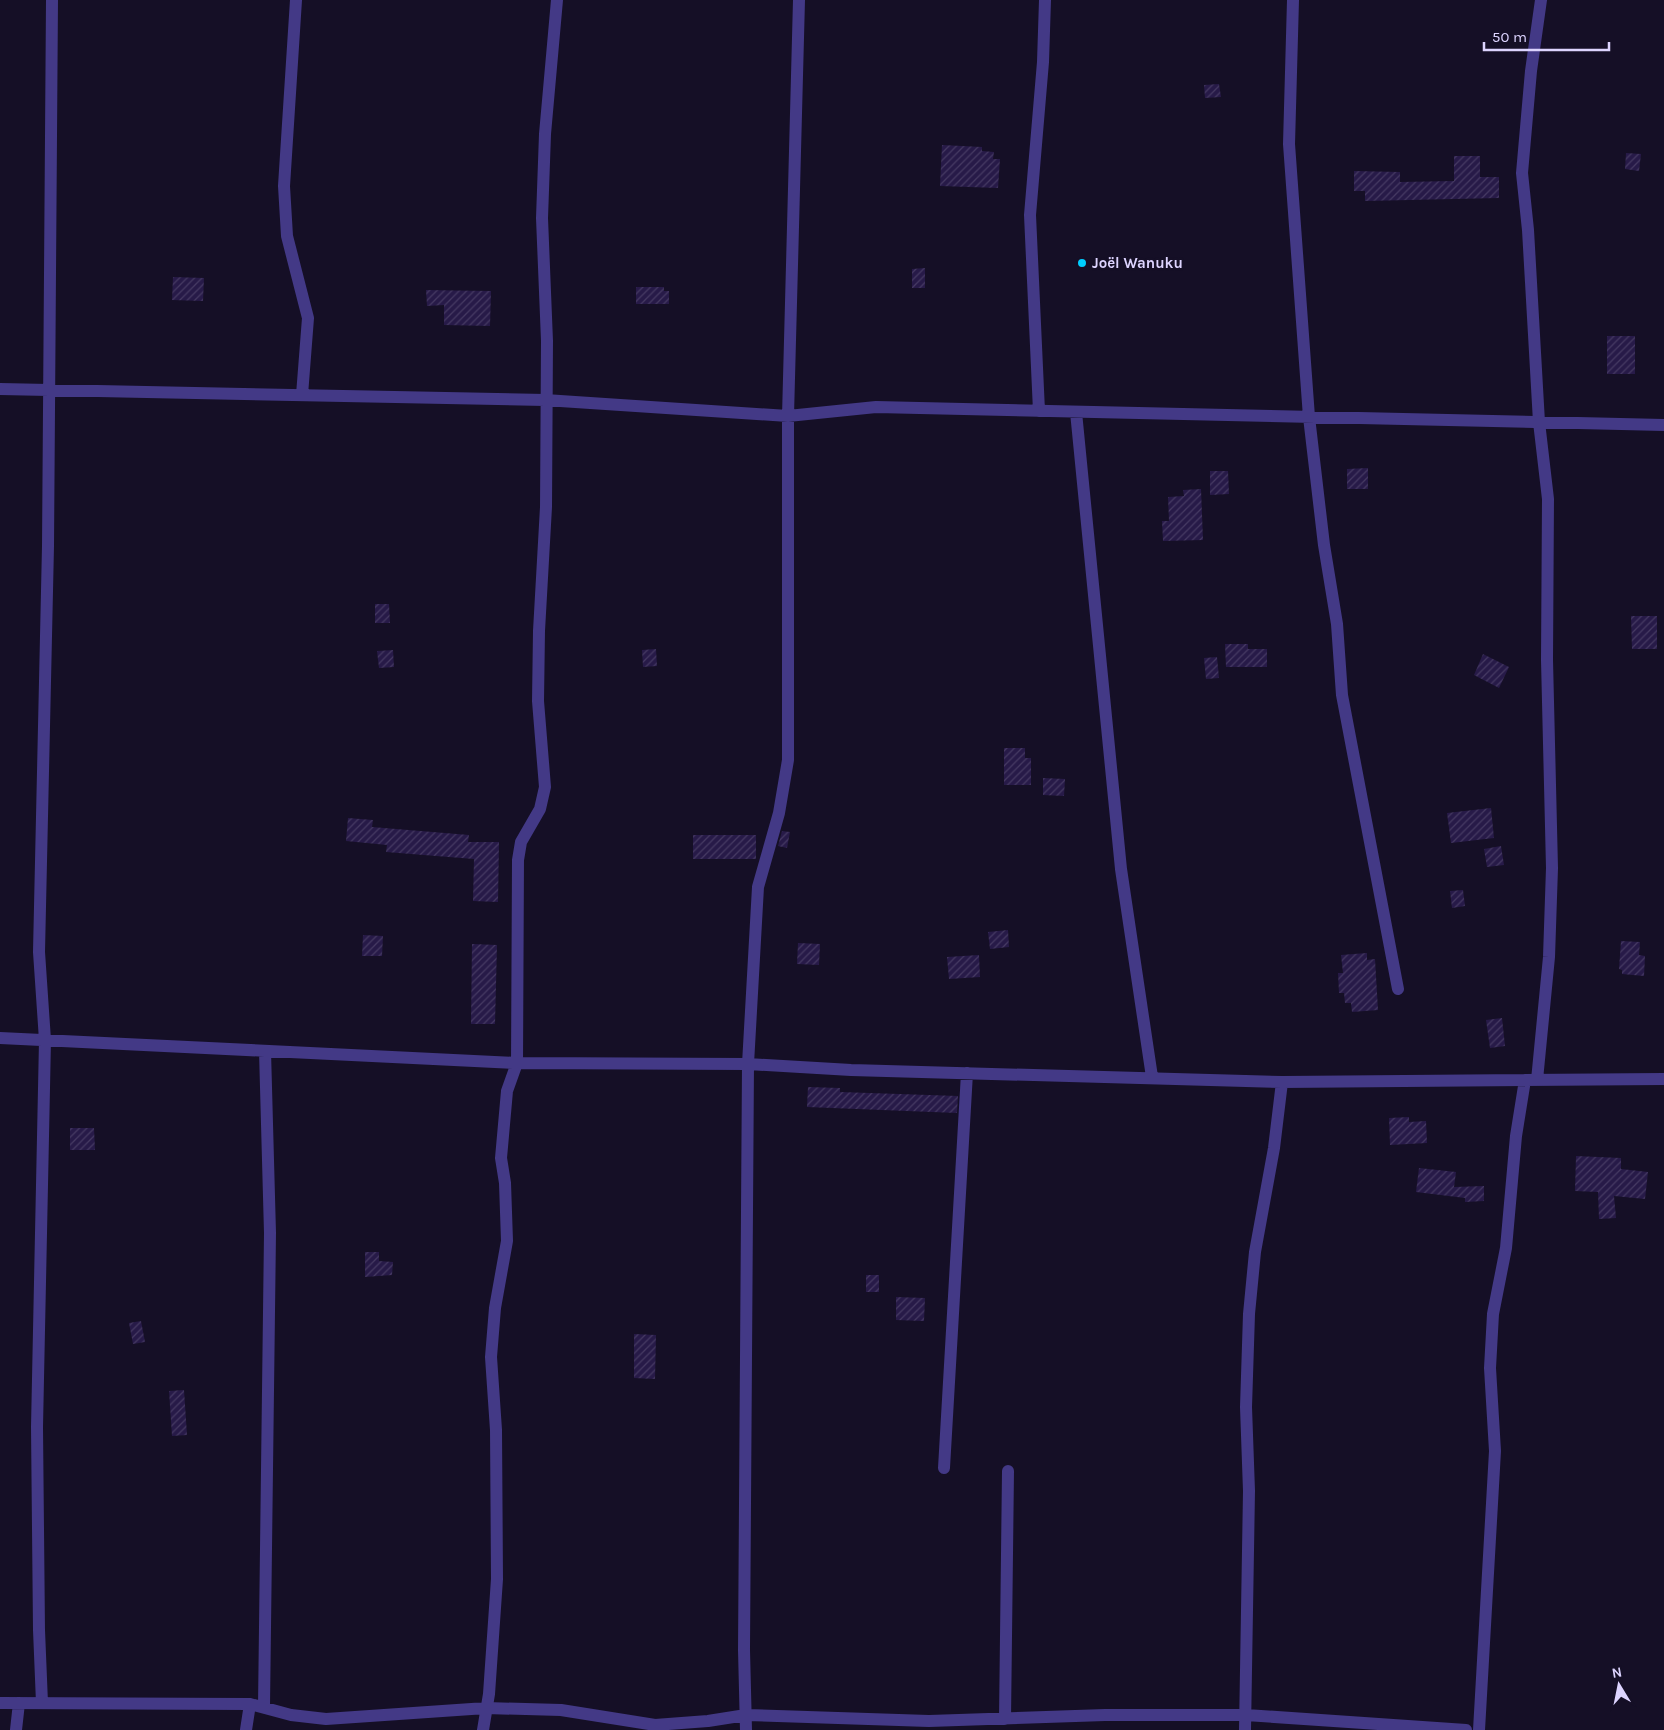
<svg xmlns="http://www.w3.org/2000/svg" width="1664" height="1730" font-family="Karla,sans-serif">
<style>
.building{fill:url(#building-hatch)}
.lines{fill:none;stroke-linecap:round;stroke-linejoin:round}
.minor{stroke:#433986;stroke-width:12}
.poi-dot{fill:#00ceff;stroke:#150f26;stroke-width:2}
.labels{text-anchor:middle;dominant-baseline:central;stroke-width:4.5;stroke-linejoin:round;paint-order:stroke}
.poi-label{font-size:15px;font-weight:bold;fill:#ddd4ff;stroke:#150f26;text-anchor:start}
</style>
<defs>
<pattern id="building-hatch" width="6" height="6" patternUnits="userSpaceOnUse" patternTransform="scale(1.25)"><rect width="6" height="6" fill="#271a48"/><path d="M-1 1l2-2M0 6l6-6M5 7l2-2" fill="none" stroke="#463a63"/></pattern>
</defs>
<rect width="100%" height="100%" fill="#150f26"/>
<path class="building" d="M1219,84L1221,97L1205,98L1204,85Z
M942,145L982,147V151L994,152L993,159H1000L998,188L940,186Z
M1626,153L1641,154L1639,171L1625,169Z
M1454,156H1480V177H1499V198L1365,201V191H1354V171L1400,172V182L1454,181Z
M925,268V288H912V269Z
M173,277L204,278L203,301L172,300Z
M636,287H664V291H669V304H636Z
M426,290L491,291L490,326L444,325V305L427,306Z
M1607,336H1635V374H1607Z
M1368,468V489H1347V469Z
M1210,471H1228L1229,494L1210,495Z
M1201,489L1203,540L1163,541L1162,521H1169L1168,497L1184,496L1183,490Z
M375,604H389L390,623H375Z
M1631,616H1657V649H1632Z
M1225,644H1248V649H1267V667H1226Z
M656,649L657,666L643,667L642,650Z
M393,650L394,667L379,668L377,651Z
M1483,654L1509,667L1499,688L1474,675Z
M1217,657L1219,678L1206,679L1204,658Z
M1004,748H1025V758H1031V785H1004Z
M1043,778L1065,779L1064,796L1043,795Z
M1491,808L1494,838L1451,843L1447,813Z
M348,818L373,820L372,827L469,835L468,842H499L498,902L473,901L474,859L386,852L387,845L346,841Z
M782,831L790,832L787,848L778,846Z
M693,835H756V859H693Z
M1501,846L1504,865L1487,867L1484,849Z
M1463,890L1465,906L1452,908L1450,891Z
M1008,930L1009,947L990,949L988,932Z
M363,935L383,936L382,956H362Z
M1621,941L1640,942L1639,955L1645,956L1644,976L1622,974V970L1619,969Z
M798,943L820,944L819,965L797,964Z
M472,944L497,945L495,1024H471Z
M1367,953V960L1375,959L1378,1010L1352,1012L1351,1003H1345L1344,993H1339L1338,973H1343L1341,955Z
M979,955L980,977L949,979L947,957Z
M1502,1018L1505,1046L1490,1048L1486,1020Z
M808,1087L840,1088V1092L958,1096L957,1113L807,1107Z
M1409,1117V1122L1426,1121L1427,1143L1390,1145L1389,1118Z
M70,1128H94L95,1150H70Z
M1576,1156L1621,1158V1169L1648,1172L1645,1199L1614,1196L1616,1218L1599,1219L1598,1192L1575,1191Z
M1419,1168L1456,1172L1454,1187L1484,1186V1201L1465,1202V1198L1416,1192Z
M365,1252H379V1261L393,1262L392,1275L365,1277Z
M866,1275H879V1292H866Z
M896,1297L925,1298L924,1321L896,1320Z
M141,1321L145,1342L133,1344L129,1323Z
M634,1334L656,1335L655,1379L634,1378Z
M184,1390L187,1435L172,1436L169,1391Z"/>
<g class="lines">
<path class="minor" d="M296,0L284,186L287,236L308,318L302,395
M1293,0L1289,144L1309,417L1324,545L1337,624L1342,695L1398,989
M0,389L545,400L788,416L876,407L1664,425
M1039,411L1030,215L1043,62L1045,0
M1076,412L1121,869L1152,1077
M0,1038L517,1063L748,1064L851,1070L1282,1082L1664,1079
M1537,1080L1549,957L1552,868L1547,660L1548,499L1539,422L1528,230L1522,173L1531,71L1541,0
M944,1468L967,1073
M0,1703L250,1704L291,1715L326,1719L486,1708L561,1710L655,1725L708,1721L746,1715L929,1721L1105,1715H1246L1466,1730
M42,1703L39,1630L37,1427L45,1040L39,952L48,546L52,0
M264,1706L270,1233L265,1051
M1005,1719L1008,1471
M16,1730L19,1703
M246,1730L250,1704
M483,1730L489,1694L497,1579L496,1430L491,1357L495,1308L507,1241L505,1183L501,1158L507,1091L517,1063L518,860L521,842L540,809L545,787L538,701L539,631L546,507L547,341L542,218L545,134L557,0
M746,1730L744,1650L748,1064L758,887L779,813L788,760V416L799,0
M1245,1730L1249,1491L1246,1407L1249,1314L1255,1252L1274,1148L1282,1082
M1479,1730L1495,1451L1490,1368L1493,1314L1506,1248L1516,1136L1525,1080"/>
</g>
<circle class="poi-dot" cx="1082" cy="263" r="5"/>
<g class="labels">
<g class="poi-label">
<text x="1092" y="263">Joël Wanuku</text>
</g>
</g>
<g transform="translate(1619 1685) rotate(350)" stroke="#150f26" stroke-width="4" paint-order="stroke">
<path d="M0-4L9 19L0 12L-9 19Z" fill="#ddd4ff"/>
<text y="-8" font-size="14" font-weight="bold" text-anchor="middle" fill="#ddd4ff">N</text>
</g>
<path d="M1484 42v8h125v-8" fill="none" stroke="#ddd4ff" stroke-width="2.5"/>
<text x="1492" y="42" font-size="15" fill="#ddd4ff" stroke="#150f26" stroke-width="4" paint-order="stroke">50 m</text>
</svg>
